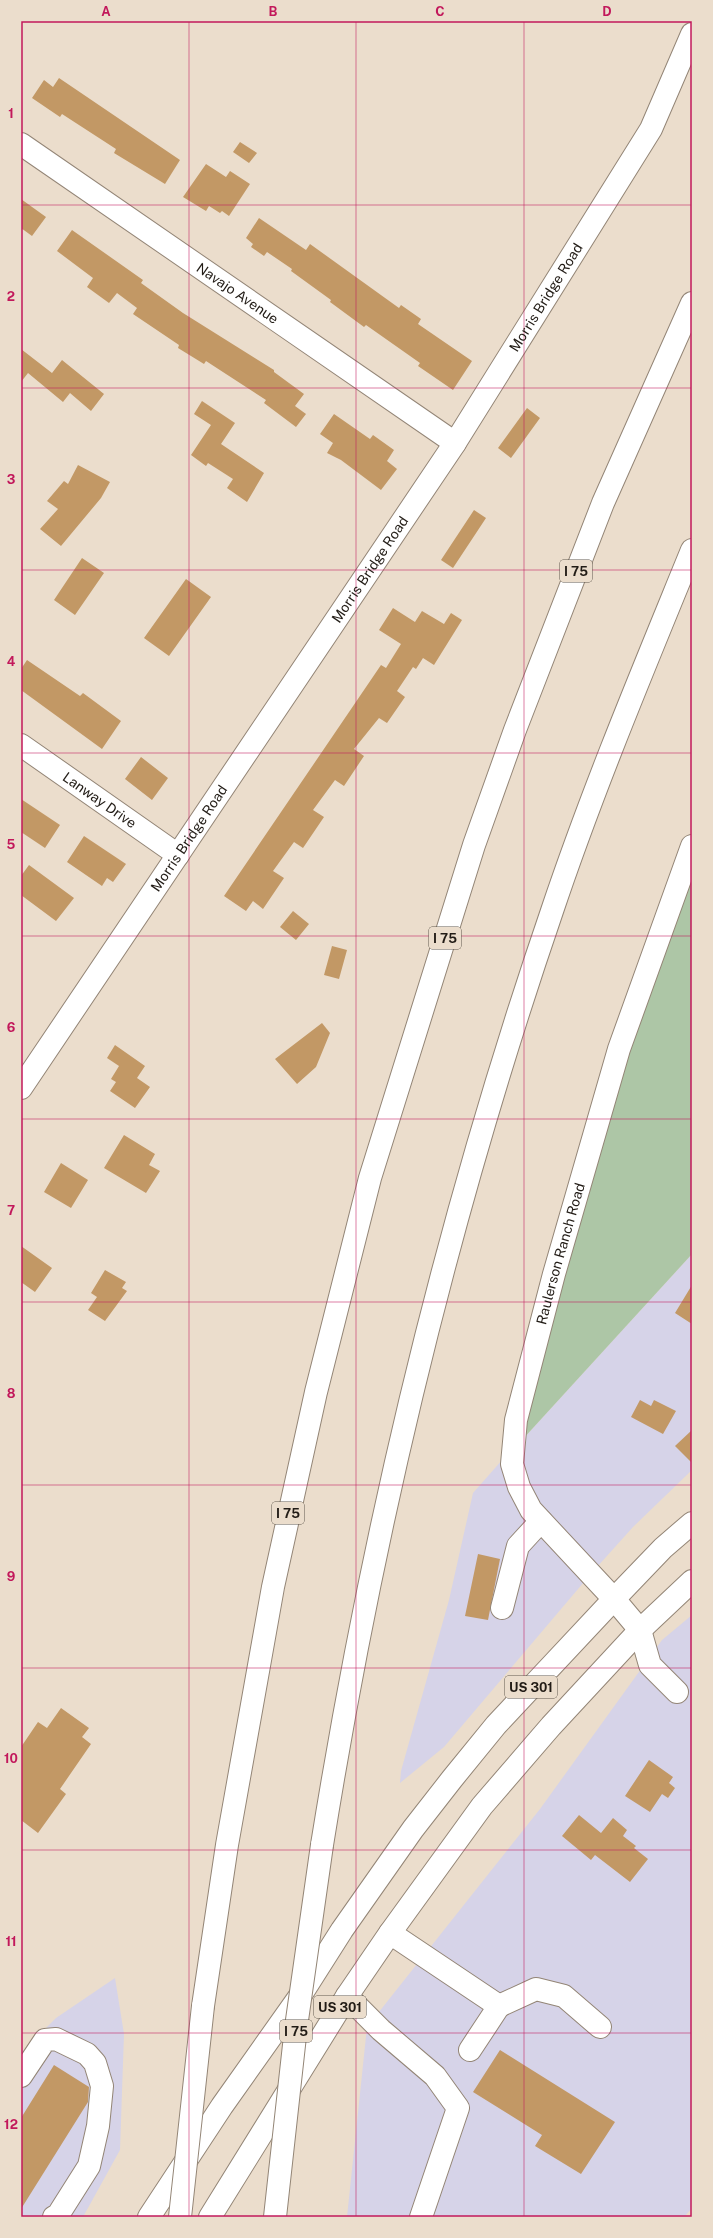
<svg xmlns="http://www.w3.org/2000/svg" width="713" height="2238" font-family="'Public Sans',sans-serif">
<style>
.commercial{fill:#d6d3e8}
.green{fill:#adc6a6}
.building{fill:#c29865}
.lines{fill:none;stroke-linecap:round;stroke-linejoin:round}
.minor-casing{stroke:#938576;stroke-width:24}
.major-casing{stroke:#938576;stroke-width:24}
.highway-casing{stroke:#938576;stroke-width:24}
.minor{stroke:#fff;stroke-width:22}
.major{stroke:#fff;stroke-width:22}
.highway{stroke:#fff;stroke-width:22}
.highway-bridge-casing{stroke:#938576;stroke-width:24;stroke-linecap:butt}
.highway-bridge{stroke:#fff;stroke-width:22}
.grid{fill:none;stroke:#c2185b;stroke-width:1;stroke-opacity:0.55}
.labels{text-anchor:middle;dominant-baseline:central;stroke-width:3;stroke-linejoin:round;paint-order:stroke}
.shield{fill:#ebddcc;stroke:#5e564d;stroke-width:1}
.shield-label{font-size:13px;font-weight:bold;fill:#221c16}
.street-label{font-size:14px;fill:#221c16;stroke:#ebddcc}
.neatline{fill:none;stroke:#c2185b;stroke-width:1.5}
.grid-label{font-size:13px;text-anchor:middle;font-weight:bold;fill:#c2185b}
</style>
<rect width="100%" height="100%" fill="#ebddcc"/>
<path class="commercial" d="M692,1254V1470L633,1527L597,1567L538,1504L527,1482L521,1462L522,1440Z
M503,1459L584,1582L444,1747L400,1783L401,1771L449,1600L473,1493Z
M692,1615V2208L684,2217H347L367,2027L540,1809L662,1640Z
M115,1978L124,2034L120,2150L83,2217H21V2053L56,2018Z"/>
<path class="green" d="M692,871V1254L522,1440L562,1276L628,1051Z"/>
<path class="building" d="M59,78L180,160L165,184L114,153L116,149L62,114L60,117L32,98L44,80L53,87Z
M240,142L257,153L249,163L233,152Z
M206,164L226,177L230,171L250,184L229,216L222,211L220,213L209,206L206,211L183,197Z
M21,199L46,217L32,236L21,228Z
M259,218L306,250L310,244L399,308L401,305L421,319L418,324L472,361L453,390L418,366L420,363L366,325L364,327L330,302L331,300L291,271L292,269L267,252L264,256L251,247L253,244L246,238Z
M72,230L143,280L141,283L183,313L274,370V372L304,394L295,406L306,414L296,427L264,403L266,400L206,361L204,364L178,348L179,345L133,314L137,308L117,293L109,303L87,287L93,278L57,251Z
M21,349L52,373L62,360L104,394L91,411L70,393L63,402L28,373L21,382Z
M202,401L235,423L221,444L264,473L247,502L227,488L233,479L208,463L206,466L191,455L211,425L194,414Z
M527,408L540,418L511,458L498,448Z
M334,414L370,439L373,435L394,450L387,461L397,469L381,490L341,460L327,453L333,443L320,434Z
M78,465L110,482L101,498L61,546L40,529L58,509L47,501L64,481L68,484Z
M474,510L486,518L453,568L441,560Z
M82,558L104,573L75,615L54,600Z
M186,579L211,597L169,656L144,638Z
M393,608L415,622L422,611L444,624L451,613L462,620L434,665L423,658L416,669L413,667L397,691L405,697L387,723L379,718L354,749L364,756L344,786L335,780L313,810L324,817L303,848L294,842L273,871L284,878L263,909L253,901L246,911L224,896L381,665L386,668L401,644L379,630Z
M27,660L80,696L83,693L121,721L102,749L21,690V669Z
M141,757L168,778L152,800L125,779Z
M21,799L60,825L45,848L21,832Z
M84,836L126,864L113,882L107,878L102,886L67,862Z
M29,865L74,898L56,921L21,895V876Z
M293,911L309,924L296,940L280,927Z
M332,946L347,950L339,979L324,975Z
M322,1023L330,1033L316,1067L297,1084L275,1059Z
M115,1045L145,1066L137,1078L150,1087L135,1108L110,1091L116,1082L111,1079L119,1066L107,1058Z
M124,1135L155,1154L149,1165L160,1171L146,1193L104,1168Z
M61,1163L88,1180L71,1208L44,1192Z
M21,1246L52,1268L35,1292L21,1282Z
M105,1270L126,1282L122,1288L127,1291L105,1321L88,1310L97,1297L91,1293Z
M692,1285V1324L675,1313Z
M640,1400L651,1406L654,1400L676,1411L663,1434L631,1417Z
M692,1430V1463L675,1446Z
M478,1554L500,1559L488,1620L465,1616Z
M61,1708L89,1728L82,1737L91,1744L60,1789L66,1794L38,1833L21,1820V1747L38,1722L47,1728Z
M649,1760L673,1777L669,1783L675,1788L668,1798L662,1794L650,1812L625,1796Z
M579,1815L601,1833L613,1818L627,1830L623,1836L636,1846L634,1848L648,1859L630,1882L595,1855L591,1860L562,1836Z
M500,2050L615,2122L581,2174L535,2146L542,2135L473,2092Z
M54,2065L89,2087L88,2102L21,2209V2118Z"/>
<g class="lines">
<g class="minor-casing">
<g id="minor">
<path id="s1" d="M21,144L455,443"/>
<path id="s2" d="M21,745L178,855"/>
<path id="s3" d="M21,1088L455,443L651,129L692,34"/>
<path d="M502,1608L518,1546L541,1521"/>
<path id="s4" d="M677,1692L650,1665L640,1630L614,1599L531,1510L519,1487L512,1464L516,1420L554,1274L619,1049L692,846"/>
<path d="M390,1933L499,2006L470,2050"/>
<path d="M347,1996L381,2030L435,2076L458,2108L421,2217"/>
<path d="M499,2006L536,1989L564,1996L600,2027"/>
<path d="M21,2076L45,2040L56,2039L87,2054L95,2063L102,2086L98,2126L89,2166L58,2215L54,2217"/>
</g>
</g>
<g class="major-casing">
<path id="major" d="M149,2217L222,2106L302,1993L342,1930L413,1829L452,1779L496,1725L614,1599L663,1548L692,1523
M210,2217L347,1996L390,1933L482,1806L551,1726L640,1630L692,1581"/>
</g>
<g class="highway-casing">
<path id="highway" d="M322,1845C373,1528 448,1214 552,911C593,789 643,670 692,550
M203,2006L227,1845L273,1587L316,1392L370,1178L474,845L515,730L603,503L692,303"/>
</g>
<use href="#minor" class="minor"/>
<use href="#major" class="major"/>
<use href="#highway" class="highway"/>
<g class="highway-bridge-casing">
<path id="highway-bridge" d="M180,2217L203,2006
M275,2217L296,2027L322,1845"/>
</g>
<use href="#highway-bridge" class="highway-bridge"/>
</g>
<path class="grid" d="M189,21V2217M356,21V2217M524,21V2217M21,205H692M21,388H692M21,570H692M21,753H692M21,936H692M21,1119H692M21,1302H692M21,1485H692M21,1668H692M21,1850H692M21,2033H692"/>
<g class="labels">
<g class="shield">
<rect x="560" y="560" width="32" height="22" rx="3"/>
<rect x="429" y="927" width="32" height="22" rx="3"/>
<rect x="272" y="1502" width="32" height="22" rx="3"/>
<rect x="505" y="1676" width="52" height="22" rx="3"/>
<rect x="314" y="1996" width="52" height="22" rx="3"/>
<rect x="280" y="2020" width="32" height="22" rx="3"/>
</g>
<g class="shield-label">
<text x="576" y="571">I 75</text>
<text x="445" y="938">I 75</text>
<text x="288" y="1513">I 75</text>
<text x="531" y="1687">US 301</text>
<text x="340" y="2007">US 301</text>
<text x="296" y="2031">I 75</text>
</g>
<g class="street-label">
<text stroke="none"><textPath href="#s1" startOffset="263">Navajo Avenue</textPath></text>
<text stroke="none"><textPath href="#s3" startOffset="949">Morris Bridge Road</textPath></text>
<text stroke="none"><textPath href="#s3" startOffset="625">Morris Bridge Road</textPath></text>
<text stroke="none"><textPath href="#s2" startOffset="96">Lanway Drive</textPath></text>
<text stroke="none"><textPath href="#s3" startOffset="301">Morris Bridge Road</textPath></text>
<text stroke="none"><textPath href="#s4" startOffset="503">Raulerson Ranch Road</textPath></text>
</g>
</g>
<rect width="713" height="2238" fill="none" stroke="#ebddcc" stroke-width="44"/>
<rect x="22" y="22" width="669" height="2194" class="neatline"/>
<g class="grid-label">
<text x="106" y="16">A</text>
<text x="273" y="16">B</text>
<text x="440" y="16">C</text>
<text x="607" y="16">D</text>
<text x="11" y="118">1</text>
<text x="11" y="301">2</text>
<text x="11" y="484">3</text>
<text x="11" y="666">4</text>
<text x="11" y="849">5</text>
<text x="11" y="1032">6</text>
<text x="11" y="1215">7</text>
<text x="11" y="1398">8</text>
<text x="11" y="1581">9</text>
<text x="11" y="1763">10</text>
<text x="11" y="1946">11</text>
<text x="11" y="2129">12</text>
</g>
</svg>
